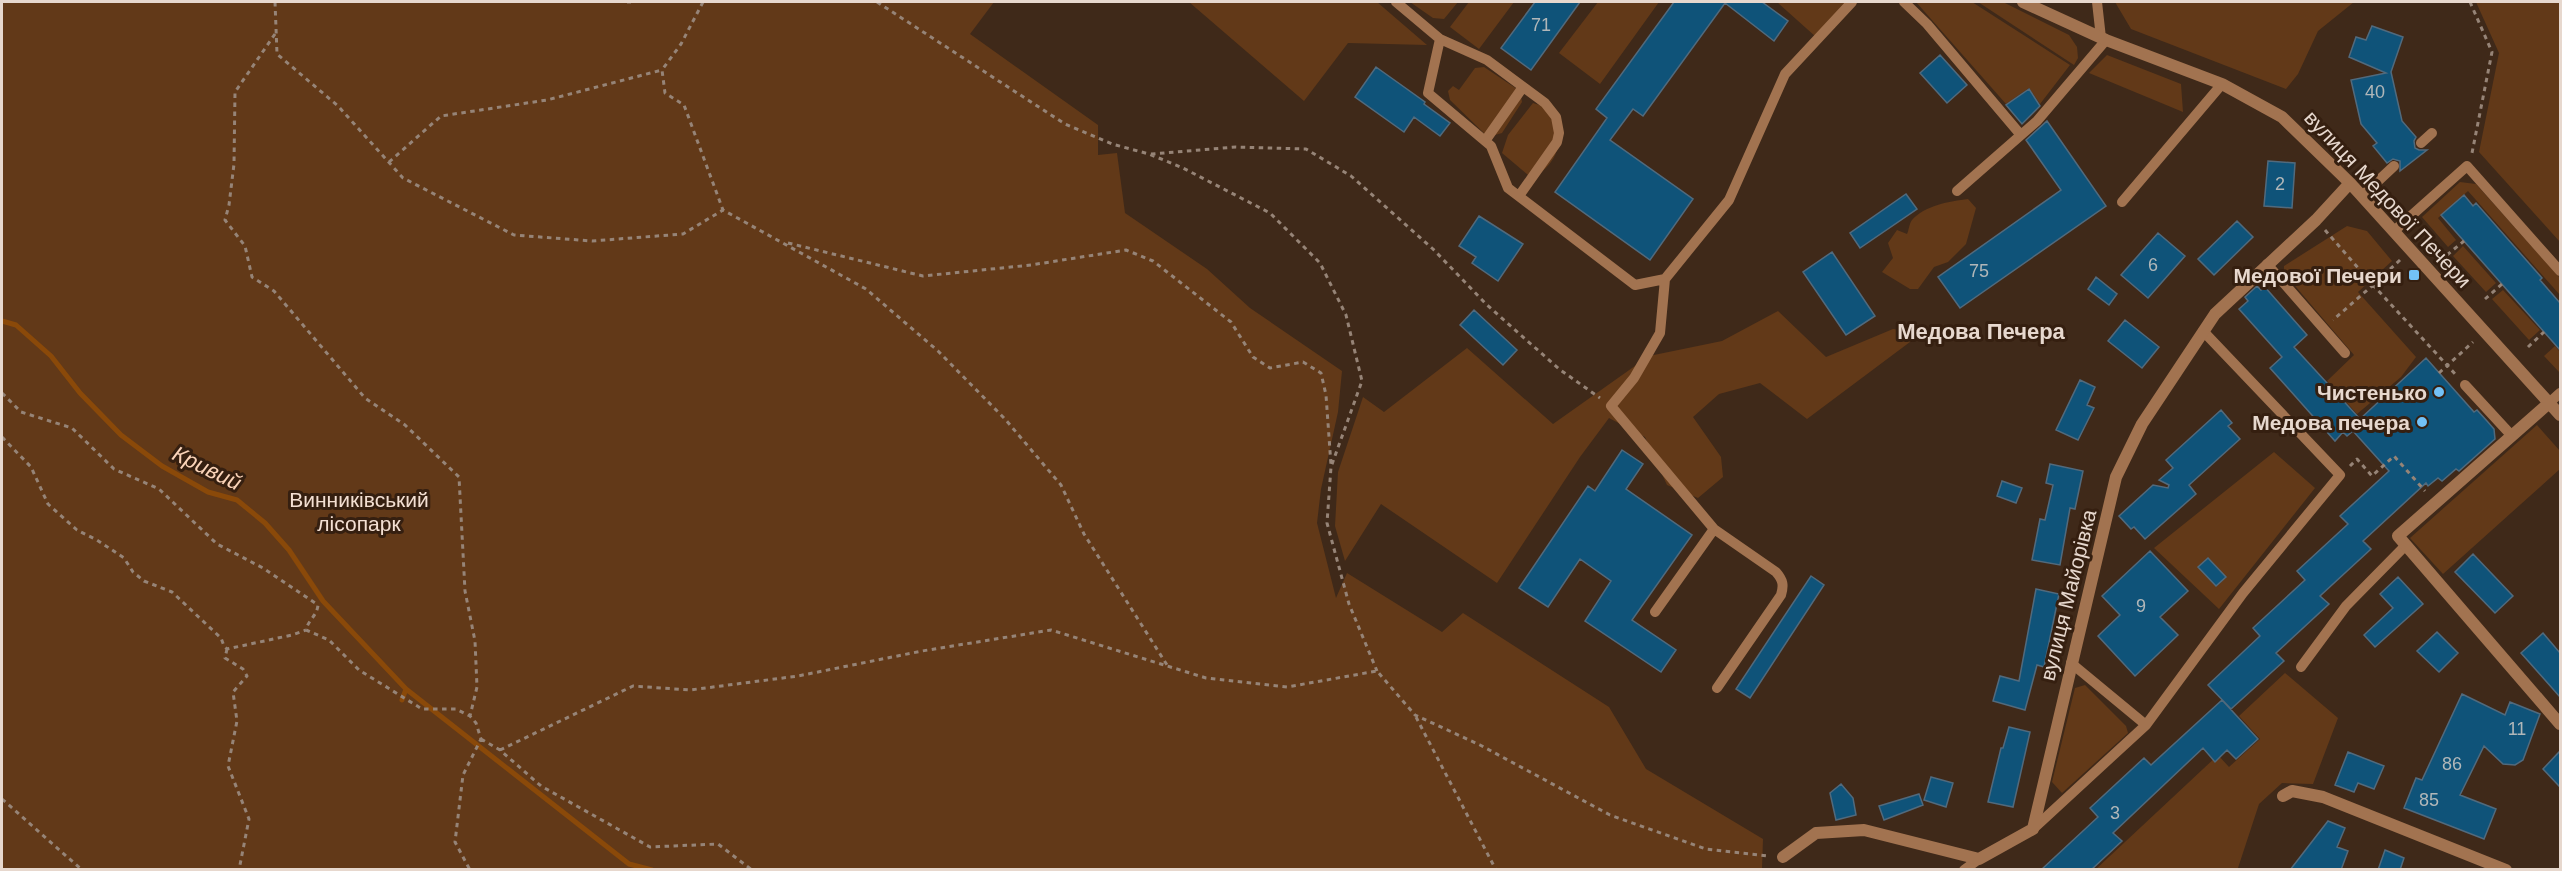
<svg xmlns="http://www.w3.org/2000/svg" width="2562" height="871" font-family="Arial,sans-serif">
<style>
.green{fill:#623918}
.lines{fill:none;stroke-linecap:round;stroke-linejoin:round}
.stream{stroke:#8a4909;stroke-width:5}
.building{fill:#0f5379;stroke:#516a7d;stroke-width:1.5}
.path{stroke:#968477;stroke-width:3;stroke-dasharray:4.5 4.5;stroke-linecap:butt}
.lane{stroke:#a27350;stroke-width:10}
.street{stroke:#a27350;stroke-width:12}
.poi-dot{fill:#73c1f6;stroke:#351f10;stroke-width:2}
.labels{text-anchor:middle;dominant-baseline:central;stroke-width:6;stroke-linejoin:round;paint-order:stroke}
.number-label{font-size:18px;fill:#b1b7b9}
.street-label{font-size:21px;fill:#e7d8ce;stroke:#351f10}
.poi-label{font-size:21px;font-weight:bold;fill:#e7d8ce;stroke:#351f10;text-anchor:end}
.park-label{font-size:21px;fill:#f3dfd2;stroke:#351f10}
.neighbourhood-label{font-size:22px;font-weight:bold;fill:#e7d8ce;stroke:#351f10}
.water-label{font-size:22px;font-style:italic;fill:#fad3b8;stroke:#351f10}
</style>
<rect width="100%" height="100%" fill="#3f2919"/>
<path class="green" d="M2,2H994L970,34L1098,125V155L1117,153L1125,213L1207,269L1250,308L1342,371L1338,412L1321,489L1317,523L1336,598L1347,573L1442,632L1463,613L1609,707L1646,769L1763,839L1762,869H2Z
M1189,2H1377L1427,45L1348,43L1304,101Z
M1410,2H1458L1444,19L1433,18Z
M1469,2H1514L1479,49L1450,27Z
M1598,2H1659L1600,84L1559,53Z
M1777,2H1848L1816,37Z
M1916,2H1972L2070,65L2040,104L2029,88L2006,104Z
M1978,2H2003L2069,35L2077,47L2078,58L2074,65Z
M2115,2H2354L2318,31L2298,74L2286,89L2131,29Z
M2476,2H2560V242L2479,152L2499,53Z
M2107,55L2181,84L2183,112L2089,73Z
M1484,67L1520,91L1522,102L1502,133L1488,137L1450,100L1448,91L1453,86L1459,90L1475,68Z
M1533,103L1546,107C1562,137 1565,153 1537,176L1528,175L1502,153L1508,135Z
M2460,182L2476,184L2560,278V295L2468,191L2438,218L2456,240L2448,247L2422,217Z
M1968,199L1976,208L1966,244L1948,262L1934,267L1918,289H1910L1882,272L1893,258L1888,243L1897,230L1907,234C1909,230 1909,224 1912,220C1924,206 1950,201 1968,199Z
M2347,226L2367,231L2392,261L2358,292L2416,357L2401,377L2357,414L2327,381L2354,355L2284,273V266Z
M2463,246L2496,283L2486,292L2453,256Z
M2503,290L2540,330L2529,340L2492,299Z
M1778,311L1826,357L1893,329L1922,333L1807,419L1760,383L1719,394L1693,417L1721,457L1723,477L1698,498L1667,485L1645,437L1609,418L1580,457L1497,583L1381,504L1345,561L1335,526L1338,472L1363,397L1384,412L1467,348L1553,424L1649,356L1722,341Z
M2555,346L2560,352V373L2544,356Z
M2537,425L2560,451V469L2443,574L2410,538Z
M2274,452L2315,488L2219,609L2154,548Z
M2285,673L2338,718L2313,784L2282,783L2259,804L2238,868L2242,869L2095,870L2218,755L2229,767L2260,739L2239,716Z
M2085,685L2126,726L2128,733L2062,793L2052,782L2075,688Z"/>
<g class="lines">
<path class="stream" d="M2,321L16,325L51,356L80,393L121,435L162,466L208,492L237,500L265,523L289,550L323,601L406,689L629,864L652,870
M402,700L406,689"/>
</g>
<path class="building" d="M1535,2H1580L1531,70L1501,48Z
M1674,2H1762L1788,21L1774,41L1725,3L1643,116L1633,109L1610,140L1693,199L1650,260L1555,192L1607,118L1596,109Z
M2372,26L2403,37L2391,72L2402,121L2416,137L2414,141L2415,148L2419,150H2427L2400,171V161L2393,159L2387,163L2373,146L2377,143L2361,124L2351,80L2386,73L2349,57L2356,37L2366,40Z
M1940,55L1967,85L1947,103L1920,73Z
M1376,67L1425,102L1424,104L1450,123L1440,136L1414,117L1404,132L1355,97Z
M2029,89L2040,106L2022,124L2006,105Z
M2047,121L2106,206L1960,308L1938,277L2061,190L2026,140Z
M2268,161L2295,163L2292,208L2264,206Z
M1906,194L1917,209L1860,248L1850,233Z
M2464,195L2473,206L2476,203L2542,278L2540,280L2560,303V350L2441,215Z
M1479,216L1523,244L1498,281L1472,263L1476,257L1459,246Z
M2237,221L2253,237L2214,275L2198,259Z
M2158,233L2185,256L2148,298L2121,275Z
M1832,252L1875,316L1846,335L1803,272Z
M2096,277L2117,294L2109,305L2088,289Z
M2257,286L2261,290L2264,286L2307,335L2294,347L2360,419L2426,358L2474,412L2477,410L2487,421L2494,429L2495,439L2459,471L2456,469L2442,481L2438,478L2428,486L2426,483L2363,541L2371,549L2320,596L2329,604L2276,653L2284,661L2231,709L2208,685L2260,636L2253,628L2305,580L2297,571L2348,524L2340,516L2389,471L2353,431L2347,436L2343,432L2335,441L2270,368L2282,357L2239,309L2248,301L2245,297Z
M1474,310L1517,350L1503,365L1460,325Z
M2125,320L2159,347L2142,368L2108,341Z
M2080,380L2095,387L2087,405L2094,408L2078,440L2056,430Z
M2221,410L2232,423L2228,426L2240,439L2189,485L2196,494L2145,539L2134,527L2131,529L2119,516L2153,485L2168,488L2169,485L2159,480L2173,468L2166,460Z
M1622,450L1643,464L1626,489L1692,535L1632,620L1676,650L1661,672L1585,621L1611,581L1580,559L1548,607L1519,588L1588,486L1595,491Z
M2050,464L2083,471L2075,509L2070,508L2060,565L2032,560L2040,519L2045,520L2053,485L2046,483Z
M2002,481L2022,488L2016,503L1997,496Z
M2150,551L2188,591L2160,617L2178,635L2135,676L2098,636L2120,615L2102,596Z
M2473,554L2513,596L2495,613L2455,572Z
M2208,558L2226,577L2216,586L2198,567Z
M1811,576L1824,585L1750,698L1736,689Z
M2398,577L2423,604L2375,647L2364,635L2393,608L2380,594Z
M2036,589L2059,594L2044,667L2037,665L2025,710L1993,701L2000,676L2019,681Z
M2437,632L2458,653L2439,672L2417,651Z
M2543,633L2560,653V697L2521,653Z
M2462,694L2505,715L2510,702L2540,714L2523,760L2515,765L2503,764L2484,746L2460,795L2496,809L2484,839L2404,808L2416,778L2422,780Z
M2222,700L2258,739L2236,759L2227,750L2215,762L2203,748L2113,833L2122,841L2091,870H2041L2098,817L2090,808L2144,758L2151,765Z
M2009,727L2030,732L2013,807L1988,802L2001,748H2003Z
M2560,751V787L2543,769Z
M2348,752L2384,766L2374,789L2358,783L2354,792L2335,785Z
M1931,777L1953,783L1946,807L1924,800Z
M1841,784L1853,798L1856,815L1836,820L1830,793Z
M1919,794L1923,805L1884,820L1879,806Z
M2328,821L2345,828L2337,847L2348,851L2341,870H2290Z
M2385,850L2404,858L2400,870H2378Z"/>
<g class="lines">
<path class="path" d="M275,2L277,54L338,106L403,178L514,235L592,241L683,234L723,210L866,289L938,351L1005,419L1061,485L1084,534L1167,665
M627,2H631
M703,2L681,44L662,70L665,93L684,105L723,210
M877,2L1065,124L1112,144L1149,154L1183,168L1270,213L1320,263L1346,315L1362,381L1331,467L1327,523L1349,604L1377,671
M2470,2L2492,52L2472,153
M275,34L235,92L234,164L229,205L225,220L245,246L252,277L274,291L365,398L405,425L459,477L465,591L475,641L477,687L470,716
M1151,154L1236,147L1306,149L1351,176L1433,249L1486,304L1559,369L1600,398
M389,162L441,116L547,100L662,70
M2325,230L2373,285L2333,320
M788,243L923,276L1031,265L1126,250L1153,261L1231,322L1253,357L1270,368L1303,362L1321,373L1326,395L1331,465
M2447,255L2464,241
M2400,260L2373,285L2457,376
M2485,299L2502,284
M2528,347L2544,332
M2439,373L2473,342
M2,393L21,412L72,428L114,469L159,489L217,544L263,568L318,605C317,616 308,620 306,630L329,640L359,670L422,709H456L470,716L476,723L481,739L463,775L455,842L470,870
M2,437L31,467L48,504L77,530L97,540L124,558L133,572L144,581L172,592L221,638L224,646L227,649L292,635L306,630
M2350,466L2357,459L2372,476L2394,456L2425,491
M227,649L225,658L243,669L247,676L233,692L237,721L228,766L249,819L239,870
M1416,717L1496,870
M481,739L500,750L541,786L650,847L718,844L752,870
M500,750L633,686L690,690L798,676L922,651L1051,630L1206,678L1287,687L1377,671L1415,715L1480,745L1610,815L1706,849L1769,856
M2,799L82,870"/>
<path class="lane" d="M1396,2L1440,39L1428,93L1491,146L1508,188L1635,285L1665,279L1729,200L1785,74L1852,2
M1904,2L1927,24L2020,134
M2097,2L2101,38
M1440,39L1487,60L1545,103L1556,117L1559,133L1557,142L1519,196
M1485,141L1523,87
M2421,143L2432,133
M1957,191L2037,121L2106,40
M2362,196L2394,166
M2122,202L2222,84
M2394,231L2467,166L2560,271
M2267,264L2345,353
M1665,279L1660,333L1634,378L1611,406L1714,529L1776,572C1783,580 1784,585 1781,595L1717,688
M2465,385L2512,436
M2549,403L2560,393
M1655,612L1714,529
M2071,663L2146,725L2243,593L2340,475L2203,331
M2301,667L2346,606L2406,545
M2033,829L2146,725
M1964,870L1979,859"/>
<path class="street" d="M2023,2L2106,40L2222,84L2282,117L2350,183L2560,415
M2549,403L2398,536L2560,724
M2283,796L2292,791L2323,797L2506,870
M1783,857L1816,833L1864,830L1979,859L2033,829L2116,477L2142,424L2215,314L2316,220L2350,183"/>
</g>
<g class="poi-dot">
<rect x="2408" y="269" width="12" height="12" rx="3"/>
<circle cx="2439" cy="392" r="6"/>
<circle cx="2422" cy="422" r="6"/>
</g>
<g class="labels">
<g class="number-label">
<text x="1541" y="25">71</text>
<text x="2375" y="92">40</text>
<text x="2280" y="184">2</text>
<text x="2153" y="265">6</text>
<text x="1979" y="271">75</text>
<text x="2141" y="606">9</text>
<text x="2517" y="729">11</text>
<text x="2452" y="764">86</text>
<text x="2429" y="800">85</text>
<text x="2115" y="813">3</text>
</g>
<g class="street-label">
<text transform="translate(2388 199) rotate(47)">вулиця Медової Печери</text>
<text transform="translate(2068 595) rotate(-76)">вулиця Майорівка</text>
</g>
<g class="poi-label">
<text x="2402" y="275">Медової Печери</text>
<text x="2427" y="392">Чистенько</text>
<text x="2410" y="422">Медова печера</text>
</g>
<g class="park-label">
<text x="359" y="499">Винниківський<tspan x="359" dy="24">лісопарк</tspan></text>
</g>
<g class="neighbourhood-label">
<text x="1981" y="331">Медова Печера</text>
</g>
<g class="water-label">
<text transform="translate(207 468) rotate(26)">Кривий</text>
</g>
</g>
<rect width="2562" height="871" fill="none" stroke="#e7d8ce" stroke-width="6"/>
</svg>
